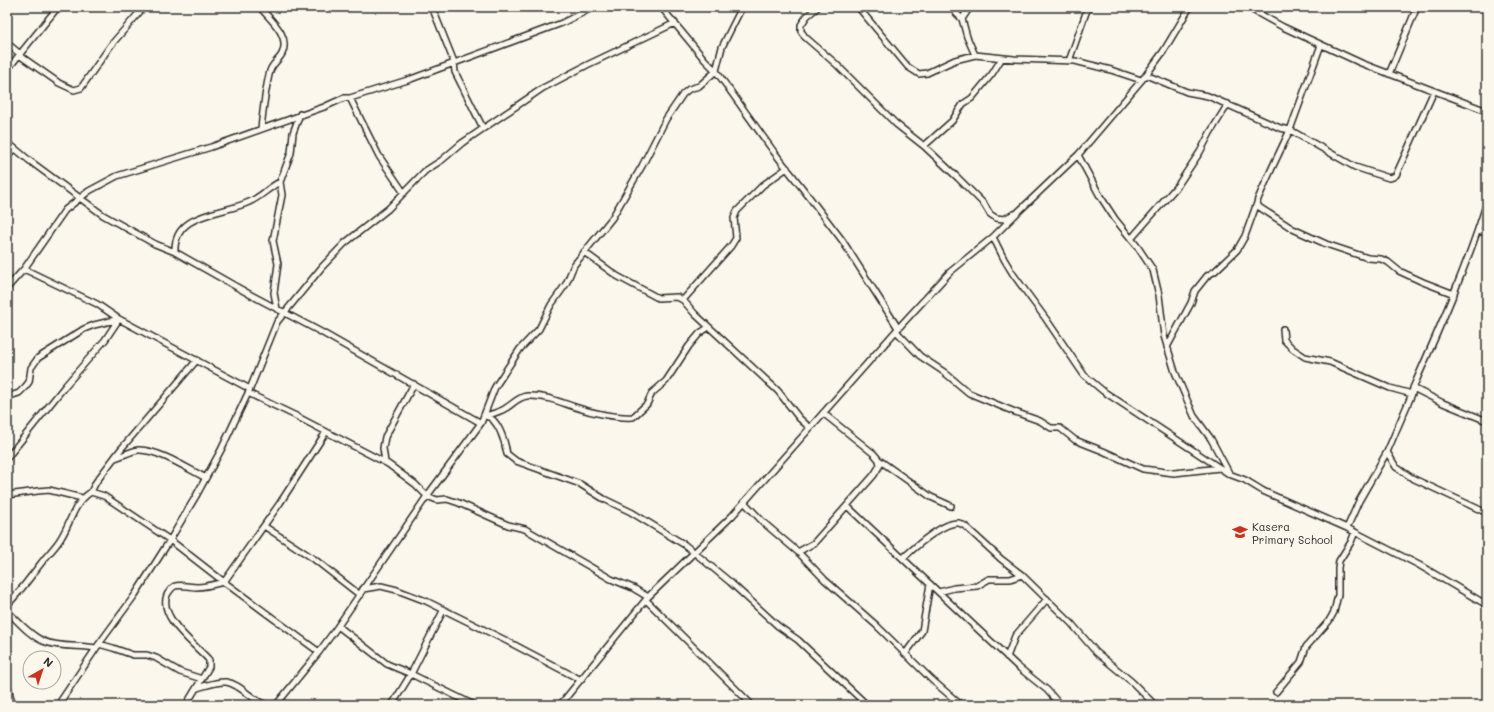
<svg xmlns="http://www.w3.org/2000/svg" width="1494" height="712" font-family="Mali,sans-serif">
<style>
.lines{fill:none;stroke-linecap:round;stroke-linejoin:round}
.minor-casing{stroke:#2b2b2b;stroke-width:8}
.minor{stroke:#fbf7ec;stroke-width:5}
.labels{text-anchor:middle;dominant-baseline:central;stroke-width:4;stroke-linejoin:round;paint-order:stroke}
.poi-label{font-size:11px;fill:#2b2b2b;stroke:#fbf7ec;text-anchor:start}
</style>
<rect width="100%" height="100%" fill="#fbf7ec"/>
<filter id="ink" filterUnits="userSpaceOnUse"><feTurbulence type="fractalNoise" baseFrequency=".025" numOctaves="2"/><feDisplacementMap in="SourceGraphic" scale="8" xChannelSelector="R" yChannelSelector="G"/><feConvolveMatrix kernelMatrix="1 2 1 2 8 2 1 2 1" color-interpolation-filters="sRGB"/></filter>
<g filter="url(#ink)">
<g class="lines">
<g class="minor-casing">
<path id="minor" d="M260,7C270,20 291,35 282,54C279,60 272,64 270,71C265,90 263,110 261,129
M432,7L454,62L455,72L483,128
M661,7L705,60L716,71L774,152L803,189L842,240L898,328
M818,7L807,16L801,25V31L805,37L836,64L896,124L924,146L958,178L984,204L990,214L996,218L1004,219L1014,214
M858,7L908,67L919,74L927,73L955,60L975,55L1014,59L1075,61L1111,70L1141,80
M950,7L962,19
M970,7L962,19L967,37L975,55
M1247,7L1283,27L1361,63L1487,111
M7,43L20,54
M1321,45L1290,130L1272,168L1258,199L1257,203L1259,207L1293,229L1326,244L1368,258L1381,259L1388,262L1399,271L1423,282L1454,294
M19,55L59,83L74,90L81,88L111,45L144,7
M1069,61L1088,7
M7,70L58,7
M1389,74L1417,7
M1146,75L1187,92L1208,96L1280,128L1290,130L1355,167L1389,178L1393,177L1396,175L1434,91
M350,98L411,79L562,23L594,7
M7,142L30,161L103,215L155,244L175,252L251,295L321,332L481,423
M924,146L952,121L963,104L972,98L992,74L1002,58
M1078,155L1100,196L1115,219L1137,246L1153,270L1159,295L1164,336L1175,372L1194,416L1211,439L1229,473
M7,157L14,148
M1478,231L1487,233
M993,237L1004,259L1013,274L1046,319L1084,375L1103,391L1229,474L1245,480L1263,491L1347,528L1419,565L1487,605
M1131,239L1178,185L1200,152L1210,133L1228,104
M175,252C173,212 222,215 249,202C261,197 269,187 280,182
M584,252L617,276L658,298L677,297L683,300L695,314L778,391L799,418L810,428
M7,288L24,269L65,210L89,191L117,176L211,147L324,107L344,98H350L379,156L404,193
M683,300L731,246L736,238L734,218L737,211L763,185L787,168
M277,309L274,293L278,264L273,241L282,195L280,182L291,153L293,133L300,114
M1283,329L1284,340L1293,349L1305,357L1330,362L1390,388L1412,394
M896,331L920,356L944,372L969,393L1015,412L1040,421L1051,428H1060L1075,440L1103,451L1143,469L1174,473L1220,468
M1167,347L1191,303L1195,291L1207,276L1215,271L1237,250L1245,236L1257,203
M1413,388L1443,403L1487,421
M248,393L294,415L388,464L415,484L427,496L437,500L447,499L459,503L508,525L525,529L611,579L633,588L648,597
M7,397L19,393L25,387L29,382L31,368L38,358L84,329L94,325L119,319L250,389
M485,416C498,417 505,442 507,454L516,461L580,484L604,499L631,512L685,545L730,582L778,626L798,640L867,705
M485,416C492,414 500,412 506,408C513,404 518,397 527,396C544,395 560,402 575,407C592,413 617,418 633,417L647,404L652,393L666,381L689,346L700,333L709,327
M1387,452L1396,467L1412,478L1487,513
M7,458L65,386L105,340L119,319L97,304L24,269
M115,458C122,456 131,451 138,450C158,449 188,469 206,478
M879,460L931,497L951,506
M385,462L383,448L385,437L414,384
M91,492L96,482L121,449L197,360
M7,495L38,491L49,490L82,498
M744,502L764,523L798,552L825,580L876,625L932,680L961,705
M847,506L1017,666L1047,690L1060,705
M264,526L314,559L360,595
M1347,528L1359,501L1387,452L1412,394L1413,388C1440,327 1467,266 1487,202
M798,552L814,543L874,475L880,465L879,460L874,454L823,413
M903,558C914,548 943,521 959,523C961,524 963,525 965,526L1001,559L1022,575L1071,623L1096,652L1132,682L1155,705
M363,589L381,586L397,590L426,601L507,641L581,680
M939,592L954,588L977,586L989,579H1010L1022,575
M646,600L752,705
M7,605C22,590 33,573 46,557C51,551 57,545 61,538C72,520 73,504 91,492L104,496L170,540L224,582L319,652
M7,611C18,621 29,635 43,641C59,648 79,645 96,648
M338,626L387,664L411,674L474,705
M99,644L113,648L133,655H147L156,658L180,672L202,679
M905,654L922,631L930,584
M1007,657L1015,636L1047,599
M7,680L12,705
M197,688C205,686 217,681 226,682C241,684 252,701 267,705
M1276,692L1301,662L1306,647L1329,621L1334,612L1338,595V568L1339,561L1351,542L1355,532
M58,705L99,644L135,595L170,540L196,496L221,450L250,389L277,322L322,267L345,243L388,209L425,171L442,160L462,143L543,88L587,65L675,23
M186,705L209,667V660C196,645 158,618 167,595C169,592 171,588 175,586C181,584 190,587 197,587C206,587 216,584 224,582L280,503L326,432
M276,705L319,652L338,626L427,496L481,423L495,387L520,349L539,329L551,305L566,284L574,265L612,218L642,166L666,119L683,94L689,89L699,86L716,71L722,47L742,7
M392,705L411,674L443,611
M560,705L648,597L732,516L903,323L950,272L993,237L1017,213L1078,155L1146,75L1163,52L1190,7"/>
</g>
<use href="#minor" class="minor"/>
</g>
</g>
<defs>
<g id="school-bare" transform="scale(1.2)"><path d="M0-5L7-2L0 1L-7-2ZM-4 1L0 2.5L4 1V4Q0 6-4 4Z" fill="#c8321e" stroke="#fbf7ec" stroke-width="2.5" paint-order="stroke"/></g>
</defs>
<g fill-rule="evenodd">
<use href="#school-bare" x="1240" y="532"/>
</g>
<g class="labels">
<g class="poi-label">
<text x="1252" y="526">Kasera<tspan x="1252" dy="13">Primary School</tspan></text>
</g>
</g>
<rect width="1494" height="712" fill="none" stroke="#fbf7ec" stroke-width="24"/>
<rect x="12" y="12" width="1470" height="688" fill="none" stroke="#2b2b2b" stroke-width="1.5" filter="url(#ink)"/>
<g transform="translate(42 670) rotate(39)"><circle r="19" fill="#fbf7ec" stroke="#a8a59f"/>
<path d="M0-3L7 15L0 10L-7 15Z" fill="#c8321e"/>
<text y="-6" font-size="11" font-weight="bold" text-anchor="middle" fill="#2b2b2b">N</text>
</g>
</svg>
